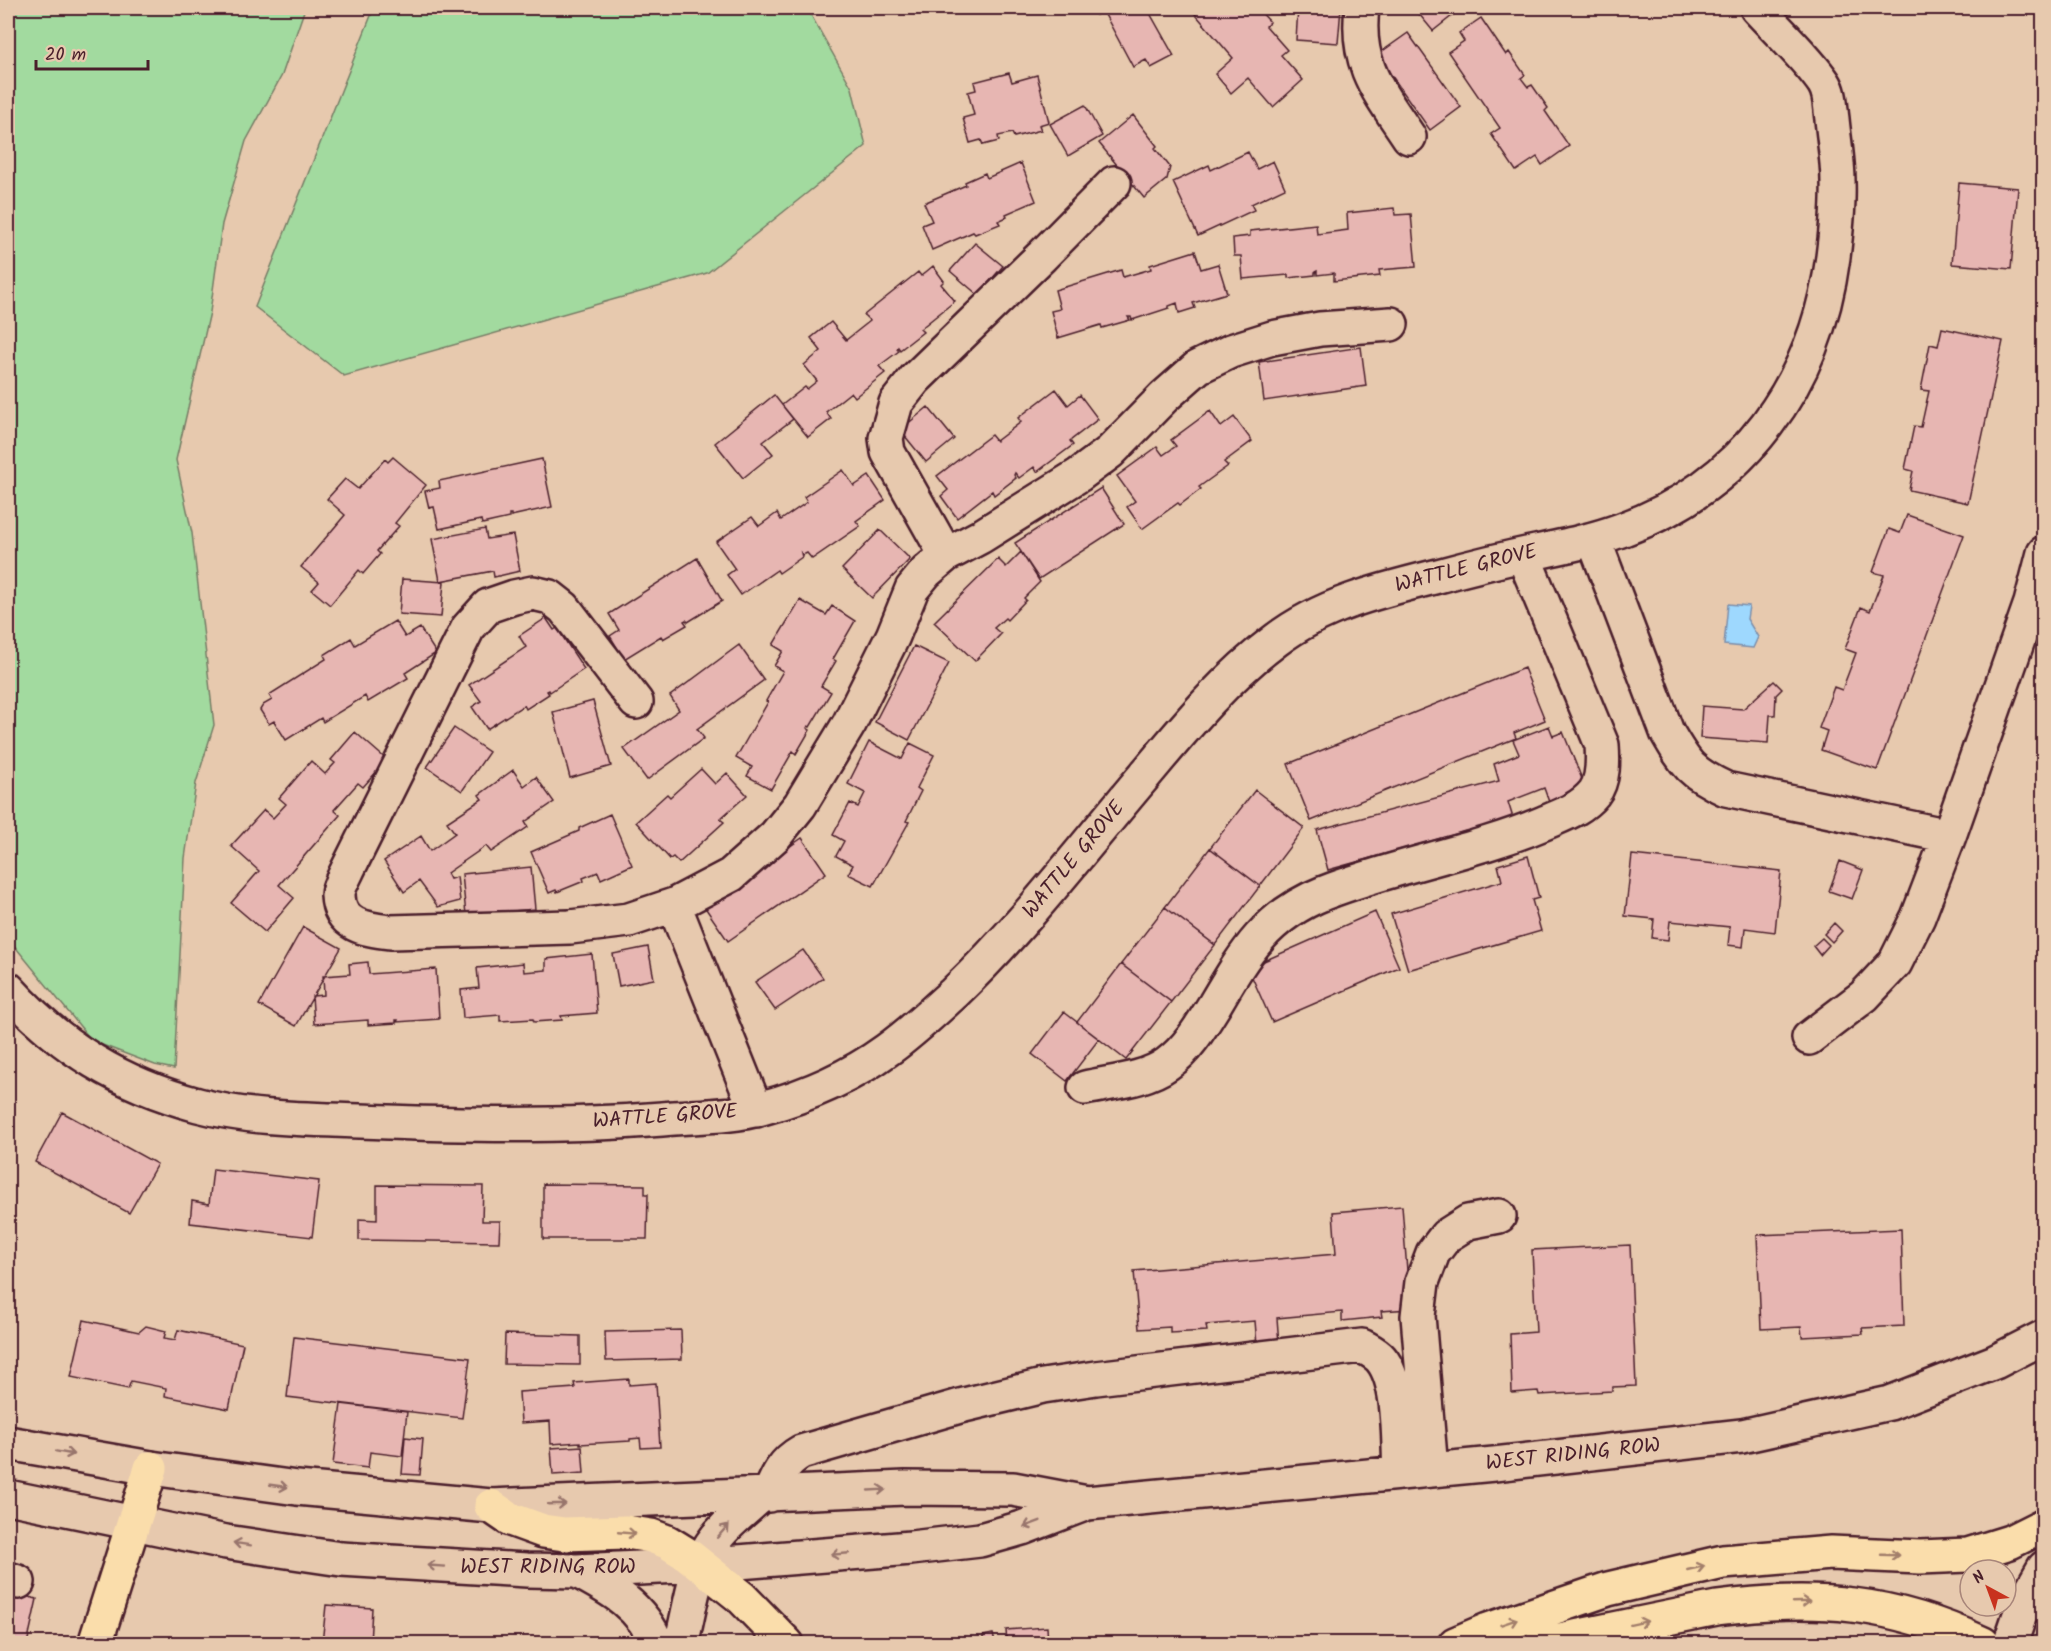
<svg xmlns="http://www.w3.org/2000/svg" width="2051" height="1651" font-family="Kalam,sans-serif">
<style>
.green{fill:#a2da9f;stroke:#767c65;stroke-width:1.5}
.water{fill:#9ed8fe;stroke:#7c8eaa;stroke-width:1.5}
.building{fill:#e7b6b2;stroke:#4a1f2b;stroke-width:1.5}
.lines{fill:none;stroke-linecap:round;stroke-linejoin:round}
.minor-casing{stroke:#4a1f2b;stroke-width:38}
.major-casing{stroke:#4a1f2b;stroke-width:38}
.minor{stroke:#e7c9ae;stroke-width:33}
.major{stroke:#faddab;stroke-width:33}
.oneway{stroke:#98746c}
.oneway2{stroke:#a27e6b}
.labels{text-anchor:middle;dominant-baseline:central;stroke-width:5;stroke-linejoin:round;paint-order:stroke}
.street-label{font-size:21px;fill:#4a1f2b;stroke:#e7c9ae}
</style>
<rect width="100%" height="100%" fill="#e7c9ae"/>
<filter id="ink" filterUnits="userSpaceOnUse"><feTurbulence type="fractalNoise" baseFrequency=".0167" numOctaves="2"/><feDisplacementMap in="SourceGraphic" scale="12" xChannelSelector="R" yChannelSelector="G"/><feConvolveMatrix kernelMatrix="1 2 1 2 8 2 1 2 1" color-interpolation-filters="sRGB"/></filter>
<g filter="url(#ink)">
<path class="green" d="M8,8H305L282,75L246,141L222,224L210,312L176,460L192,533L214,725L196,783L185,858L174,1069L155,1065L92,1041L8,938Z
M374,8H807L852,88L866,146L707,273L344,376L255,307Z"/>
<path class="water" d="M1728,604L1749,606L1747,619L1758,637L1753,648L1724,645Z"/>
<path class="building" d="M1092,8H1147L1174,56L1151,68L1146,60L1133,67L1103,11L1096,15Z
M1190,8H1257L1270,22L1266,26L1287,50L1281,55L1303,80L1273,107L1248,78L1231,93L1215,74L1233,58Z
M1298,8H1341L1338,43L1296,40Z
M1414,8H1462L1433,31Z
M1481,18L1506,55L1509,52L1525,75L1521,78L1528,87L1532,85L1548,108L1545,111L1569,146L1542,165L1537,157L1516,171L1491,134L1500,128L1448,52L1464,41L1459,33Z
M1408,33L1461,107L1430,130L1377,55Z
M1009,73L1012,82L1037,75L1049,122L1039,125L1041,130L1014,137L1012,133L998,136L999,141L983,145L981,140L970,143L963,118L974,115L968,92L976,90L974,82Z
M1085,105L1102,136L1068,156L1050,124Z
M1133,115L1157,146L1155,148L1170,167L1167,179L1144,198L1099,143Z
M1248,152L1257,169L1273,161L1285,188L1251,204L1254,210L1198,236L1173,182L1209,165L1211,170Z
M1021,163L1036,201L1006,214L1007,217L998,221L1000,224L975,234L973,232L932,250L922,225L932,221L924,203L966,185L965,182L985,173L987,178Z
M1959,183L2018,188L2011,269L1952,264Z
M1394,208L1395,215L1411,214L1416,267L1379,270L1380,276L1334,281V273L1317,275V271L1315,272V275L1288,278V275L1243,279L1241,256H1234L1233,238L1250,236V231L1316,224L1317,234L1348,230L1347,213Z
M975,243L1003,266L978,295L950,271Z
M1195,251L1201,269L1218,264L1227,293L1193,303L1195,308L1179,313L1177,303L1169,306V308L1132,320L1131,317H1128L1130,320L1102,328L1101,325L1058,338L1051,311L1060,309L1055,290L1121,270L1123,277L1151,269L1150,265Z
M933,266L944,281L941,284L955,301L920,329L923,332L900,350L898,347L897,349L899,351L879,366L885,373L855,397L851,392L826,412L831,419L808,437L782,405L805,387L807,389L817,381L804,365L821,351L811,338L831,322L846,340L870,321L864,315L918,272L921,276Z
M1942,328L2003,341L1968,503L1909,490L1913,471L1905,469L1914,426L1921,427L1929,391L1921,390L1930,344L1938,346Z
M1361,347L1366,386L1264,401L1259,362Z
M1056,389L1068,405L1080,395L1098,419L1070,441L1073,445L1037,472L1034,467L1019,478L1015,473L1014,475L1016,478L994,495L992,491L957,518L941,496L948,490L937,476L991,435L996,441L1021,422L1018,418Z
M774,395L793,419L763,442L773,454L743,478L715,443Z
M928,407L954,439L926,462L900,430Z
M1210,411L1221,427L1234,417L1252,441L1224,462L1228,466L1199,487L1201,489L1180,505L1178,503L1142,529L1127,507L1135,501L1117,476L1157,447L1163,455L1176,446L1171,440Z
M393,457L426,485L395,523L399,526L377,551L380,554L363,574L359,570L330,605L312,590L319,582L301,567L345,515L327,499L345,479L358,489L385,459L388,462Z
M542,459L552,507L511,516V514H509V518L482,524L481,520L439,529L434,507L429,508L425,491L440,488L439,481Z
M843,470L854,486L869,476L885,500L856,521L860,526L812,559L807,553L803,555L801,553L802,557L779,573L777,570L741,595L727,575L735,569L716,542L752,517L759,526L777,513L781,520L807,502L804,497Z
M1101,488L1124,524L1039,579L1015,543Z
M1907,515L1964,535L1877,770L1821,750L1827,731L1819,728L1834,687L1842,690L1856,653L1845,649L1861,607L1870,611L1884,575L1873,572L1889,529L1900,533Z
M485,529L487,539L513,535L520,571L494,577L493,571L440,581L432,539Z
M880,530L910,559L872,598L842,569Z
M1021,552L1040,582L1024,598L1026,600L1007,620L1005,618L994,628L1001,634L975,661L934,622L998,559L1006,567Z
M697,558L722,601L688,622L686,620L684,621L687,625L663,639L661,636L624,659L610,636L619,630L609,614Z
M402,579L444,582L441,617L399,614Z
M800,600L826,615L832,606L855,621L833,659L836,661L821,686L831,692L810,727L808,726L807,728L810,730L796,754L793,751L771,789L747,776L752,767L736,758L768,702L766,701L783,671L774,666L783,651L773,645Z
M546,618L554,630L557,628L584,669L550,692L549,690L547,691L549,694L526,709L524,705L487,729L472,707L481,701L469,685L526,647L519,636Z
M395,621L405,637L420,628L436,653L405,673L408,678L368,702L365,696L323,722L321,718L286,740L274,721L269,724L260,710L263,705L272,700L269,695L326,659L324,655L351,638L355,645Z
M739,645L764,680L697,729L704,738L647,780L624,749L679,710L670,696Z
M914,646L949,663L909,740L875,722Z
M1524,668L1545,720L1514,733L1516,738L1311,821L1288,764Z
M1774,681L1782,689L1776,695L1775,715H1770L1768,743L1700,738L1702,706L1743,709Z
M593,701L611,766L570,778L553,712Z
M1549,726L1553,736L1563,732L1586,789L1549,802L1544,788L1508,802L1513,818L1328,870L1317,830L1499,781L1494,764L1519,754L1513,740Z
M454,728L489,752L462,791L427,767Z
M355,732L387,760L363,787L358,783L334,810L340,815L279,885L294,898L265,932L231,903L259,871L231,846L264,810L273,818L286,804L279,798L311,761L325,774L335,763L331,760Z
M869,742L902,759L910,743L934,755L917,788L921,791L906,821L909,822L873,886L848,874L853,865L836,856L844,841L833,835L850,803L858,807L865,793L848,784Z
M701,769L715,784L727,773L747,795L720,819L724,822L679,863L673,857L670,859L636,822L667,794L670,797Z
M513,770L524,786L536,777L554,802L525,822L528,827L491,852L486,846L447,873L450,879L457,877L460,901L438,907L419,881L404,892L384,861L421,836L430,851L455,833L447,822L482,799L479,795Z
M1255,790L1304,828L1260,886L1210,848Z
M610,814L632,865L601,879L598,872L583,878L584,881L557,892L556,890L549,893L531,852L579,831V828Z
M802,838L826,873L728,941L704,906Z
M1210,848L1260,886L1215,945L1165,907Z
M1632,855L1781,871L1775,932L1745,928L1743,947L1728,945L1730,927L1670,921L1668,940L1652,938L1654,919L1625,916Z
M1528,856L1539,898L1532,900L1541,931L1408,970L1391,914L1502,881L1498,865Z
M1840,861L1863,870L1852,899L1829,891Z
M531,867L535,909L466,915L462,874Z
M1165,907L1215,945L1171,1002L1121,964Z
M1375,912L1399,967L1272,1022L1248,968Z
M1834,923L1842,931L1832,942L1824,934Z
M303,927L341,948L296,1026L259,1005Z
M1822,938L1829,945L1820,955L1813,946Z
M648,947L654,979L619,986L613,954Z
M803,950L823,978L775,1010L755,982Z
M592,954L597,1013L561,1016L562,1020L534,1022L533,1019L500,1021V1015L463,1018L461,990L479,988L477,968L523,963L524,972L546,970V959Z
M368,962L369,974L436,969L439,1019L397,1022L398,1020H396V1023L368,1025V1020L314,1024L312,996L324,995L323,976L350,974L349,964Z
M1121,964L1171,1002L1126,1060L1077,1022Z
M1064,1012L1099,1039L1067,1081L1032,1054Z
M62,1112L157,1164L129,1213L35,1162Z
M213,1169L319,1181L312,1237L190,1223L192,1201L209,1204Z
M543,1184L645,1185V1194H648L647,1239H543Z
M377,1185L483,1186L482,1221H500L499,1242L359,1240V1219L377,1220Z
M1402,1206L1410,1309L1381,1311L1382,1317L1342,1321V1312L1277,1318L1279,1344L1257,1345L1255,1321L1206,1325L1207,1331L1170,1333V1327L1139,1329L1134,1271L1336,1254L1333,1212Z
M1901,1229L1904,1326L1862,1328L1863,1334L1802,1337L1801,1327L1761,1329L1757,1235Z
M1630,1245L1636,1386L1612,1387V1391L1539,1395L1538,1391L1512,1393L1510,1334L1536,1332L1532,1250Z
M84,1320L139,1332L146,1326L166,1331L164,1338L175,1340L178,1330L243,1344L229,1409L165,1396L166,1388L131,1381L128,1389L71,1377Z
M681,1330L682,1359L606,1361L605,1332Z
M505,1334L580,1336V1365L504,1364Z
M294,1337L470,1358L462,1418L287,1397Z
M629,1379V1385L656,1383L660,1447L641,1448L640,1438L630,1439V1441L580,1444V1442L551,1444L550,1421L521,1423L519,1392L575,1388L574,1383Z
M341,1404L407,1412L402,1456L370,1452L368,1468L333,1464Z
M405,1437L423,1439L420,1475L402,1474Z
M582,1446L584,1473L553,1475L551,1448Z
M8,1592L37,1599L27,1644H8Z
M326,1605L372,1608L370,1644H322Z
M1047,1627L1048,1644H1007L1006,1630Z
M993,1634L995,1643L983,1644V1636Z
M224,1640L271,1644H223Z"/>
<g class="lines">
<g class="minor-casing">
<path id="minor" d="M1362,8C1355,65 1379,92 1409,137
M1594,540L1667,732C1686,765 1691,773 1726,789L1949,836
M946,555L888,452L886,438L896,403L915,379L1042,256L1114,183
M636,702L564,608L550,597L533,593L514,597L488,606L468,628L348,869C345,876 338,887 338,895C339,926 366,929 390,932L570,927L629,920L674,905L731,875L775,836L800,805L849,724L893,636L912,589L926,572L946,555L980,537L1079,475L1110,452L1164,397L1198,367L1231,351L1272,338L1320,329L1391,324
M674,905L756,1110
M8,989C61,1048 120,1084 198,1105C251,1119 306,1119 360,1121C461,1125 562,1127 662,1119C695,1116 731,1117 762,1108C806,1096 850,1077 887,1050C911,1033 932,1013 954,993C1024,926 1082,849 1145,775C1186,726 1224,679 1276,640C1323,604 1382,590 1438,576C1471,567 1503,559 1536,552C1565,546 1594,540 1621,530C1744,486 1816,384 1833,257C1836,233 1839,206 1838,182C1838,161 1834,140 1832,119C1830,106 1831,94 1824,83C1808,59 1777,30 1757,8
M1809,1038L1864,996L1895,963L1918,917L1949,836L2031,603L2044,553
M1085,1088C1111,1082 1145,1080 1167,1064C1188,1049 1202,1025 1215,1004C1245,953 1266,916 1324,893C1395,865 1473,853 1544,823C1562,815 1581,809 1594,793C1604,780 1603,760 1602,745L1523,555
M8,1443L151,1468L297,1488L491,1506L905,1488L1013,1489L1087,1503
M1431,1470L1418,1316L1422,1282L1433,1253L1446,1236L1468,1222L1499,1216
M769,1495C777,1476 783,1462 801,1452L960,1406L1043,1386L1096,1378L1362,1346C1369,1350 1376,1353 1381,1359C1401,1383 1398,1442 1400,1473
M8,1497L226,1542L341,1559L527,1570L577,1571L701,1565L911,1548L980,1540L1022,1528L1087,1503L1494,1464L1742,1436L1890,1403L1995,1362L2044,1337
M577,1571C611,1589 642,1606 657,1644
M8,1579L18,1582
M681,1644C690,1611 693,1573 711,1545C724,1525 744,1511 761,1495
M2010,1644L2024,1603L2044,1568"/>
</g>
<g class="major-casing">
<path id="major" d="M491,1506L510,1519L543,1531L564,1534L626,1532L651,1536L667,1542L688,1555L742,1598L787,1644
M95,1644L151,1468
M1455,1644L1488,1630L1608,1589L1723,1562L1831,1553L1920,1557L1968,1555L2010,1542L2044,1525
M1541,1644L1717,1608C1814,1595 1893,1601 1983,1644"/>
</g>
<use href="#minor" class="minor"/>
<use href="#major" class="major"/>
</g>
<defs><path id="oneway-shaft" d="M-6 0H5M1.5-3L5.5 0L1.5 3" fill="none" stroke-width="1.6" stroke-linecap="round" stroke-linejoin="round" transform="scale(1.5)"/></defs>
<g class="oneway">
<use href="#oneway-shaft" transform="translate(65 1453) rotate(10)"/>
<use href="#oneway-shaft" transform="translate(279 1486) rotate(8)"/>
<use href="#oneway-shaft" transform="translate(877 1490) rotate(-3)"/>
<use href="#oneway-shaft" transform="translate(557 1504) rotate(-2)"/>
<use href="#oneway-shaft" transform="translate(1032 1524) rotate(159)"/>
<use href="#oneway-shaft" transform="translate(723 1531) rotate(-49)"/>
<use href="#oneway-shaft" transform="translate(242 1544) rotate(-171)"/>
<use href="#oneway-shaft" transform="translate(840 1554) rotate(175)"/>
<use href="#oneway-shaft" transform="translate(436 1566) rotate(-176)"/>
</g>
<g class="oneway2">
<use href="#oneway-shaft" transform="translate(627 1533) rotate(5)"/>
<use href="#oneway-shaft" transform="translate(1890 1555) rotate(2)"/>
<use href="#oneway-shaft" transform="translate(1696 1568) rotate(-13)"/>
<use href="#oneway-shaft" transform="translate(1801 1602) rotate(-2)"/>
<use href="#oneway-shaft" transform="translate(1509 1622) rotate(-19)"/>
<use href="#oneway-shaft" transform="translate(1639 1623) rotate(-12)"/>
</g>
</g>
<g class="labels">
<g class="street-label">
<text transform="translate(1466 569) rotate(-14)">WATTLE GROVE</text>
<text transform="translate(1074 860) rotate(-50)">WATTLE GROVE</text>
<text transform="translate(665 1117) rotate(-4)">WATTLE GROVE</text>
<text transform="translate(1573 1455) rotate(-6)">WEST RIDING ROW</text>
<text x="548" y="1567">WEST RIDING ROW</text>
</g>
</g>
<rect width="2051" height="1651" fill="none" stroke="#e7c9ae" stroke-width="30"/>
<rect x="15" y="15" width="2021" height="1621" fill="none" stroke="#4a1f2b" stroke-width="2" filter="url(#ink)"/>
<g transform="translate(1988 1588) rotate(319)"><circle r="28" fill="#e7c9ae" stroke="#a8857a" stroke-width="1.5"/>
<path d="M0-4.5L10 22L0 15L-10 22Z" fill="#c8321e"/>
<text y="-9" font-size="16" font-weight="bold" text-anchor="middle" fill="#4a1f2b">N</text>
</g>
<path d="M36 60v9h112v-9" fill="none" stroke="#4a1f2b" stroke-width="3"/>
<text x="45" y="60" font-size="18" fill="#4a1f2b" stroke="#e7c9ae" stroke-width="4.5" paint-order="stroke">20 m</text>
</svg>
